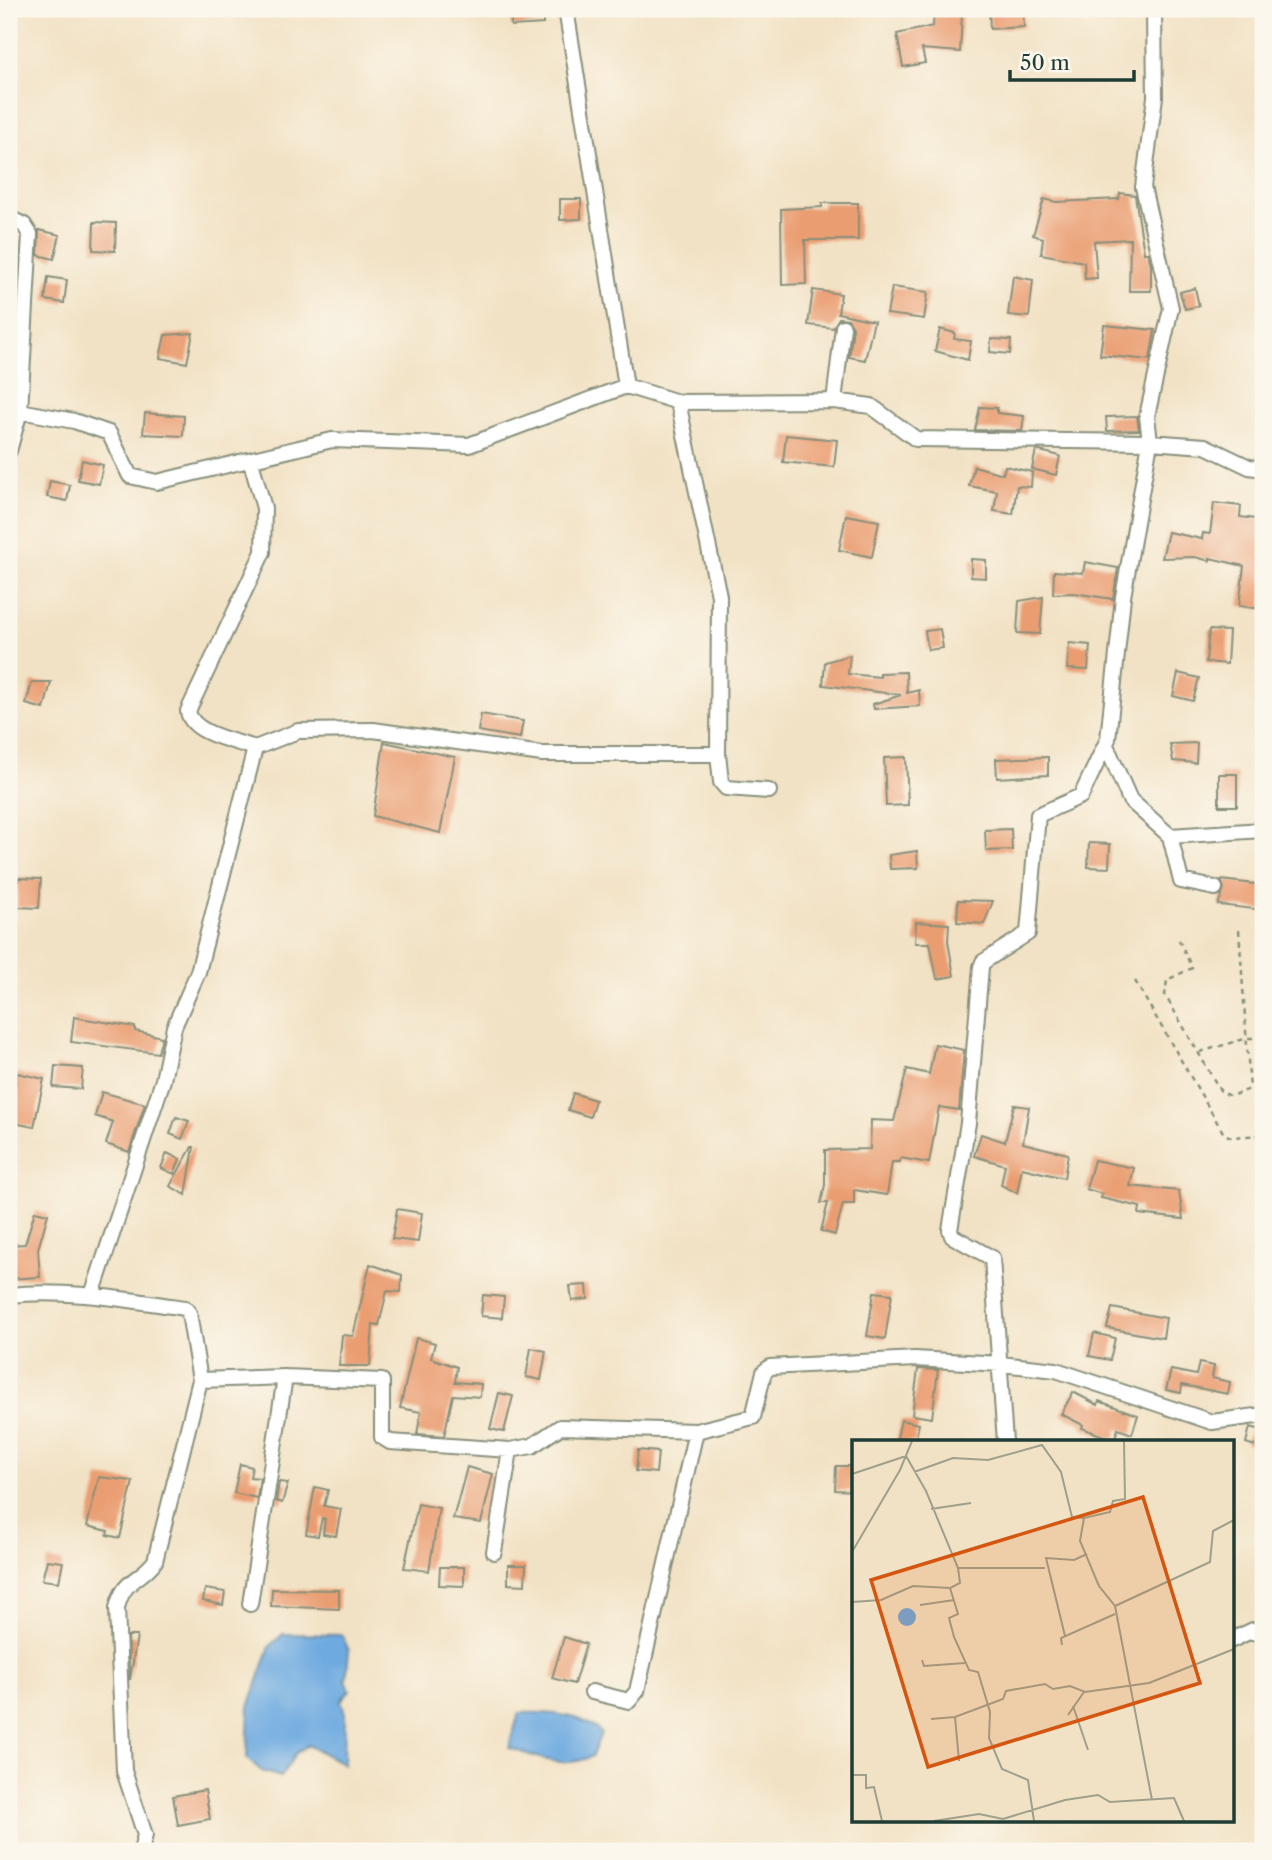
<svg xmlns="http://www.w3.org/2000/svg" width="1272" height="1860" font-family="'Libre Caslon Text',serif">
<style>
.water{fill:#6eaae0;stroke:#46748a;stroke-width:2}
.building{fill:#ea9d71}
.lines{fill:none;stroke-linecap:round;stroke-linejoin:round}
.street-casing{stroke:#88907c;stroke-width:18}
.path{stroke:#88907c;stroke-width:2.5;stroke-dasharray:5 5;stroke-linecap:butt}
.street{stroke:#fff;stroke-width:14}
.inset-road{fill:none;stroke:#9ea08b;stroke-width:2}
.view{fill:#d45610;fill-opacity:0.15;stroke:#d45610;stroke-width:3.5}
.inset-edge{fill:none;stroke:#1f3d34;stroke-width:3.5}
</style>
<rect width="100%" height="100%" fill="#fbf7ec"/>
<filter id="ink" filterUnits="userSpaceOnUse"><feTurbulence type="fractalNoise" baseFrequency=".0143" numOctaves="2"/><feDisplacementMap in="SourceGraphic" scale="14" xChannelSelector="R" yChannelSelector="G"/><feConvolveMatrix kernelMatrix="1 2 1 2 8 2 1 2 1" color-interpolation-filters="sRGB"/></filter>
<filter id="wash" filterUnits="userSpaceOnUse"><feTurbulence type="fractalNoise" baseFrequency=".00686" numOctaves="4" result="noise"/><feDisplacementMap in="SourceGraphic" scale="28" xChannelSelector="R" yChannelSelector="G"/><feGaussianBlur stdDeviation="1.57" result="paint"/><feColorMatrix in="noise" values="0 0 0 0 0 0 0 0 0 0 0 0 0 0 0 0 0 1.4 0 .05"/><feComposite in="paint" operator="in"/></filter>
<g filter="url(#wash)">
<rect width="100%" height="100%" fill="#f2e2c5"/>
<path class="water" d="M283,1634L342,1635L349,1651L346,1681L350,1690L341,1700L345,1714L344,1764L308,1745L295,1754L281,1777L262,1771L247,1759L249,1707L270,1646Z
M519,1713C545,1712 583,1713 601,1733L592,1756C562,1770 538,1757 509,1748Z"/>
<g id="blocks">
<path class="building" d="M510,9H543V24L511,26Z
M989,9H1023L1024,27L990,29Z
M934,12L962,14L960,52L922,49L925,63L903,67L897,34L933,26Z
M1120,193L1135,195L1144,253H1148L1151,265V291H1129L1130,239L1094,241L1097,278L1085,279L1084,262L1041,254L1043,238L1033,235L1044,199L1056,202L1119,199Z
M560,199H581V219L560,220Z
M822,203H858V240H805L806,284L782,285L781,209L822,207Z
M94,222L116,223L115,251L93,250Z
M39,230L60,235L54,259L38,255Z
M1013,276L1033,280L1029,317L1008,315Z
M48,277L67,280L64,303L45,300Z
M892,287L928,292L924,319L887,314Z
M1195,288L1199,306L1185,309L1180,292Z
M813,290L841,294L838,313L874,321L865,360L849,357L853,327L848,319L839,318L833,328L808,325Z
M1104,325L1155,330L1150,360L1100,355Z
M940,329L955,333L954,339L971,341L968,360L935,351Z
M193,333L187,363L160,358L165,335Z
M991,339L1011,340L1010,354L990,352Z
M980,407L997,408V413L1024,416L1022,431L975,430Z
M145,413L184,416L183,436L143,434Z
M1137,416L1139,430L1107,431L1106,417Z
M786,435L837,440L834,467L783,462Z
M1036,450L1060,456L1056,475L1032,469Z
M82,460L103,465L99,484L78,480Z
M974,466L1003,474L1005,466L1032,472L1031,487L1017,486L1013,514L994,511L997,491L969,486Z
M50,481L70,485L67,501L47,497Z
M1214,503L1241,506L1240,517L1263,520V609L1239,606L1244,566L1210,558V561L1195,557L1162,558L1168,532L1202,539L1203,533L1210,534Z
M846,515L879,521L872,557L839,550Z
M971,559L986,560V578L971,577Z
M1085,562L1118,568L1113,599L1074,593L1053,594L1054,571L1083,573Z
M1043,597L1040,634L1017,633L1019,601Z
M940,629L943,648L928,650L925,631Z
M1209,630L1229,631L1227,664L1206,662Z
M1069,643L1090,645L1088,670L1067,669Z
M850,655L848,674L880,677V673L906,672L907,693L919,690L920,706L874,709L873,704L901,695L823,685L825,662Z
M1178,673L1199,678L1193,701L1173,696Z
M32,682H51L44,709L26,704Z
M481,714L523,721L520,738L478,731Z
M384,742L455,757L440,833L373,816Z
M1197,743L1196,763L1173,761L1170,744Z
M906,757L908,805L886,806L884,758Z
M1048,757V775L997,778L996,759Z
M1219,774H1237V806H1219Z
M1011,829L1012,850L986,851L985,830Z
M1089,843L1110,844L1109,868L1088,867Z
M917,851L918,868L890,869L889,855Z
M18,878L41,879L39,908L17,907Z
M1221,880L1263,885V910L1218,905L1224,889Z
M958,900L993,901L984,924L957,922Z
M916,922L949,924L948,941L954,976L937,979L930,943H915Z
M74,1017L135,1027V1031L162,1037L158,1053L71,1042Z
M935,1044L964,1050L959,1110L939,1107L929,1163L900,1158V1162H892L887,1195L854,1190V1204H843L835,1235L821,1231L828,1203H821L825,1185V1150L870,1149L871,1120L894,1121L907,1069L929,1074Z
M55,1066L83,1068L81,1089L53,1087Z
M17,1073L44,1079L34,1127L9,1122Z
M102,1092L145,1104L129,1152L106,1144L113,1122L95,1116Z
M573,1093L595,1100L590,1117L568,1110Z
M1014,1105L1029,1107L1023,1143L1068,1154L1064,1178L1022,1168L1017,1193L1001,1185L1005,1165L974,1156L981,1134L1005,1142Z
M176,1117L189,1121L182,1139L170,1134Z
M192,1147H194L186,1195L170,1186Z
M167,1153L180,1159L174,1174L161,1168Z
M1094,1160L1134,1168L1130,1186L1179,1191L1183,1219L1139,1214L1140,1207L1101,1198L1102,1194L1086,1189Z
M397,1209L422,1213L418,1242L392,1239Z
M35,1211L48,1214L38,1249L40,1277L9,1279V1245L25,1244Z
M370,1264L402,1275L401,1292L387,1291L379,1325L373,1324L370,1366H339L342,1335L353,1336Z
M587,1285L588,1299L572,1301L570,1286Z
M874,1292L892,1294L885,1339L867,1336Z
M483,1295L504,1297L502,1318L481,1316Z
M1112,1308L1166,1318L1163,1338L1107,1328Z
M1094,1333L1115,1338L1110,1360L1089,1356Z
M416,1338L435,1343L431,1358L457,1367L455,1382L481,1384L480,1397L453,1395L444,1436L417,1434L421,1412L400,1408Z
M531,1348L546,1351L541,1380L526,1377Z
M1199,1363L1214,1366L1212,1378L1230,1382L1228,1394L1182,1385L1181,1393L1166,1390L1171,1370L1196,1375Z
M918,1369L938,1370L932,1418L912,1415Z
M1073,1392L1098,1405L1099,1401L1138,1415L1132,1434L1118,1429L1114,1440L1082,1428L1083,1425L1061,1414Z
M499,1393L513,1396L504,1432L490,1429Z
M901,1420L919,1424L915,1442H896Z
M1250,1427L1262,1430L1258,1447L1246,1443Z
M638,1450L658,1452L656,1473L636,1471Z
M240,1464L252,1467L250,1477L260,1478L257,1498L234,1493Z
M836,1466H854V1491L835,1490Z
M467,1467L493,1474L481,1523L453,1519Z
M99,1477L133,1481L120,1538L107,1535L108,1531L87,1526Z
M279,1482L288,1483L282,1503L276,1501Z
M315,1487L328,1490L324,1506L341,1509L336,1536L323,1534L325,1519L322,1518L318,1536L306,1534Z
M418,1504L439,1508L429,1571L404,1568Z
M47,1560L63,1562L59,1582L42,1580Z
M508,1565H526L525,1585L508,1584Z
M440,1567H464V1586L439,1585Z
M205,1589L225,1592L223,1605L203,1601Z
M272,1589L339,1590V1609L271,1606Z
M128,1636H137L130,1680Z
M564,1637L586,1644L574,1684L552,1678Z
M205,1790L210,1819L178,1825L173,1796Z"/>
</g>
</g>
<g filter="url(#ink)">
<use href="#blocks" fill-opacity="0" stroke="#88907c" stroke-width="2"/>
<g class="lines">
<g class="street-casing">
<path id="street" d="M566,9L626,386
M9,218L24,225L30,234L20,411L9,451
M834,401L843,327
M678,402L719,596L718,754L721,782L726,788L769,791
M20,411L74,421L109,433L130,476L157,482L332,440L469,445L626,386L678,402L834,401L871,406L916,439L1150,442L1205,446L1249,467L1263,469
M251,462L264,508L263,552L188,711C191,734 236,741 255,748L298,731L373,730L542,754H718
M1106,745L1130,800L1170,836L1181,881L1215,888
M1170,836L1263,830
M9,1295C68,1289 127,1300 185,1308L189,1313L200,1380L285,1377L382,1381V1437L390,1442L510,1450L532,1446L560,1427L696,1431L753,1417L764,1372L770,1367L915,1359L1001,1364L1056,1370L1212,1422L1263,1415
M92,1295L163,1080L174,1027L198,972L255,748
M1005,1442L992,1258L952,1236L950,1230L968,1123L981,967L983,962L1028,933L1038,815L1081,796L1108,739L1123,597L1150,442L1147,416L1171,308L1143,187L1155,97L1154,9
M494,1552L510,1450
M250,1604L285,1377
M1232,1640L1253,1630L1263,1637
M592,1692L629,1701L637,1691L696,1431
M141,1851L145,1835L124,1771L117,1608C124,1578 139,1582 155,1561L200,1380"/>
</g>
<path class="path" d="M1239,930L1250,1089
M1179,940L1192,968L1167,980L1165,995L1221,1092L1231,1096L1250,1089L1263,1091
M1135,981L1224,1134L1231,1137L1263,1135
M1200,1052L1248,1038H1263"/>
<use href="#street" class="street"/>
</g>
</g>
<g transform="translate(852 1440)">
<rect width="382" height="382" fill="#f2e2c5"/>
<path d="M46 177a9 9 0 1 1 18 0a9 9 0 1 1-18 0Z" fill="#6eaae0"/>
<path class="inset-road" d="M62,32L101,18L136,20L190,5L209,32L220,77L232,78L258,72L261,61L273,59L272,1M0,34L54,16L74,51L106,128L108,143L98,148L106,174L97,178L102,197L117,230L126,232L138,272L137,298L150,329L176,340L182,381M79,69L119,63M232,78L228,101L247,146L263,166L300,360M0,112L48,30L60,1M106,128H193M0,162L29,160L61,146L98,148M68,165L102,160M263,166L358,122L361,91L382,80M213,196L194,118L222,120L235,114M210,205L209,198L263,174M70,220L72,226L113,223M221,266L236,310M216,275L232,252M103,277L107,321M79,279L103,277L151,259L154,251L193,244L201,249L218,246L233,252L297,243L382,209M0,335H14V348L22,347L30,381M82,381L127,374L151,379L213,360L246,355L258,362L322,358L332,381"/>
<path class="view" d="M291,57L348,243L76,327L19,140Z"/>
<rect width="382" height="382" class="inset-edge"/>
</g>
<rect width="1272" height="1860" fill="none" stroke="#fbf7ec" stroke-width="35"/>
<path d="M1010 70v10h124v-10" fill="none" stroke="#1f3d34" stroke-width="3.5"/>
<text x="1020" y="70" font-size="21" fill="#1f3d34" stroke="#fbf7ec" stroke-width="5" paint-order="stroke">50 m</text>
</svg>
